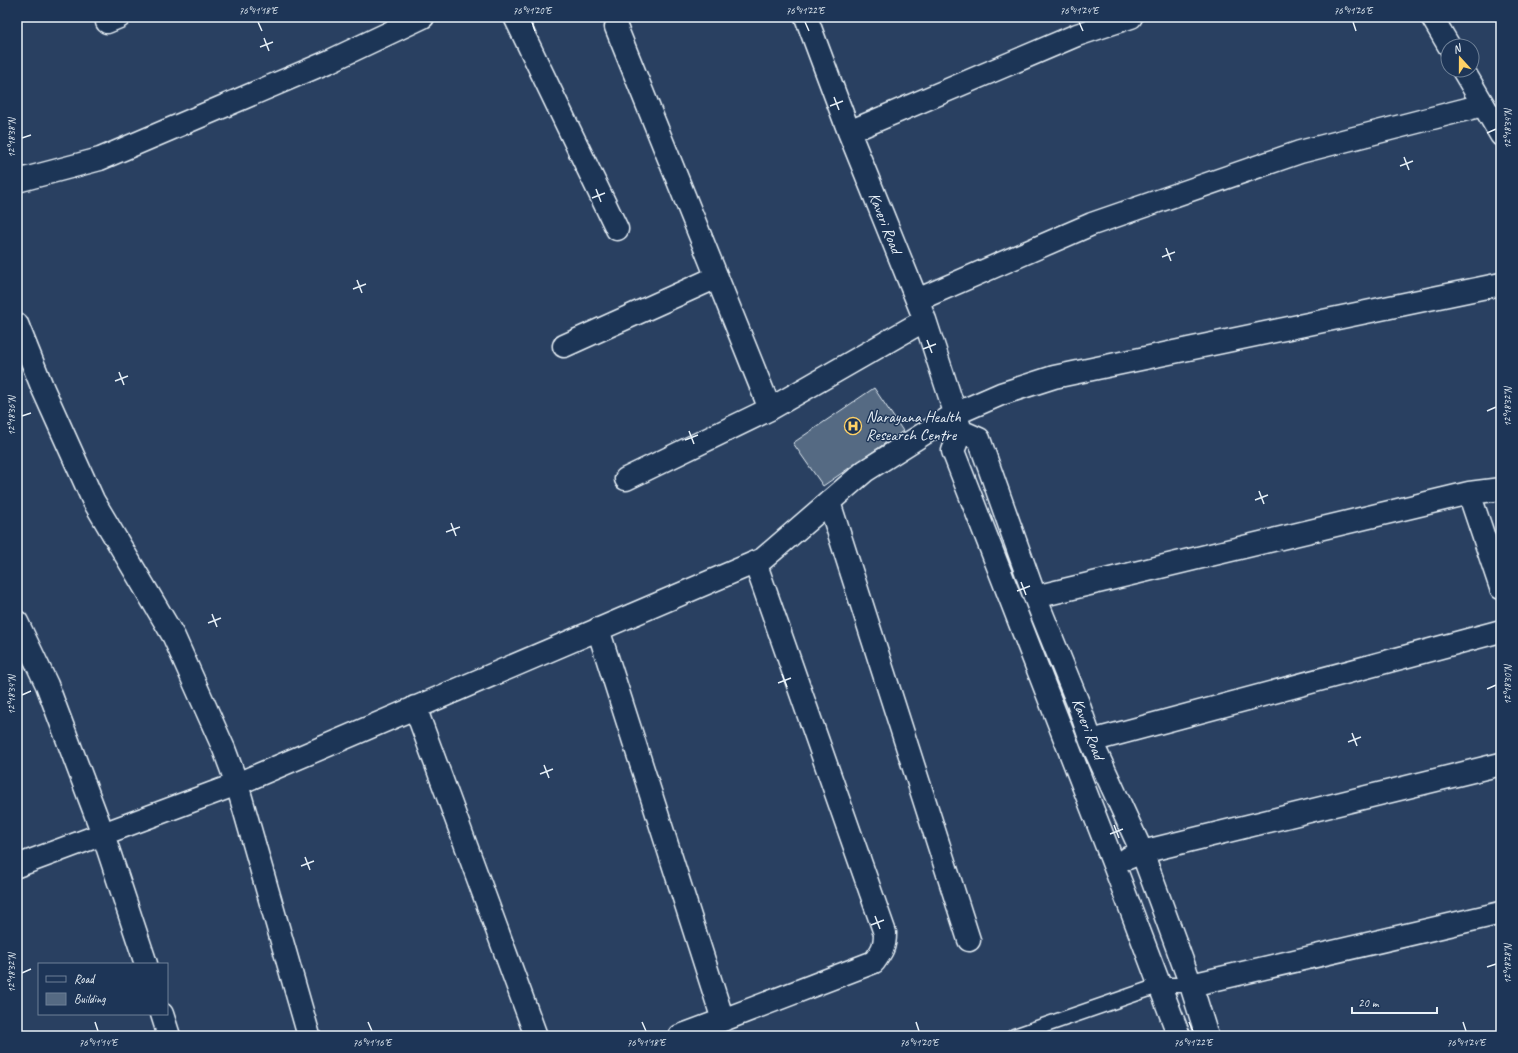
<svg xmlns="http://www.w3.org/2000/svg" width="1518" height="1053" font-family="Caveat,sans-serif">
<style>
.building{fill:#556a83;stroke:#e8f1f8}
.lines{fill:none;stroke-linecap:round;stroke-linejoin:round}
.lane-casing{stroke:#e8f1f8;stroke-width:17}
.street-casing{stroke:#e8f1f8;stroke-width:25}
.lane{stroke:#1d3557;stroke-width:14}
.street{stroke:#1d3557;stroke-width:22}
.ticks{fill:none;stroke:#e8f1f8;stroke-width:1.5}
.labels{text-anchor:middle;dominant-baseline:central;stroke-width:3;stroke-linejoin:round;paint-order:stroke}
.street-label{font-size:16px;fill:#e8f1f8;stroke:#1d3557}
.poi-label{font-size:16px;fill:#e8f1f8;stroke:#1d3557;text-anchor:start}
.neatline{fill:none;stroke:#e8f1f8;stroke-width:1.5}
.ticks-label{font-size:10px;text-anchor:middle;fill:#e8f1f8}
</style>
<rect width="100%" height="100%" fill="#294061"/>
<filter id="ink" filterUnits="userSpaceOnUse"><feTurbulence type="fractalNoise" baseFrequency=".025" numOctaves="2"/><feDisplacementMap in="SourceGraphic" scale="8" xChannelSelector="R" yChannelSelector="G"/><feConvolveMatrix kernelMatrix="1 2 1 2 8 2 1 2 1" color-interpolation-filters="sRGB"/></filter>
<g filter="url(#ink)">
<path class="building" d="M874,388L903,431L823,486L793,443Z"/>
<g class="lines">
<g class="lane-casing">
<path id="lane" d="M1014,1036L1161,985H1191"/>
</g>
<g class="street-casing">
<path id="street" d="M515,17L617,229
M806,17L849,132L925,320L961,431L953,451L1114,865L1179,1036
M1432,17L1449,46
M107,22L119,17
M616,27L770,409L925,320
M1463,70L1501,135
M849,132L1077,35L1131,17
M17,181L100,159L330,61L423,17
M917,300L1092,224L1300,152L1483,105
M17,324L43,389L93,500L174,637L224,749L237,784L309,1036
M564,346L717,277
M961,431L979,439L1035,597L1078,703L1091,741L1142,852L1191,985L1207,1036
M626,479L770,409
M1469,493L1501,588
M829,502L969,940
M1035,597L1469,493L1501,489
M17,622L47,685L103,834L146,964
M598,629L723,1020L680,1036
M415,707L536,1036
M1091,741L1501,631
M1128,858L1142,852L1501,764
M17,866L237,784L763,559L865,471L955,414L1001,394L1054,377L1501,284
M1191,985L1501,913
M162,1014L169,1036
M723,1020L874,962C882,951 885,947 885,933L755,562"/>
</g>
<use href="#lane" class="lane"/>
<use href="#street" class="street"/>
</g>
</g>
<path class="ticks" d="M258,22L262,31M532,22L535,31M805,22L809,31M1079,22L1083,31M1353,22L1356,31M264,38L269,51M260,47L273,42M834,97L839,110M830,106L843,101M1487,133L1496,129M22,138L31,135M1404,157L1409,170M1400,166L1413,161M596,189L601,202M592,198L605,193M1166,248L1171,261M1162,257L1175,252M357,280L362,293M353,289L366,284M927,340L932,353M923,349L936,344M119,372L124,385M115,381L128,376M1487,411L1496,407M22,416L31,413M689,431L694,444M685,440L698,435M1259,491L1264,504M1255,500L1268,495M451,523L456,536M446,532L460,527M1021,582L1026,595M1017,591L1030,586M212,614L217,627M208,623L221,618M782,674L787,687M778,683L791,678M1487,689L1496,685M22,695L31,691M1352,733L1357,746M1348,742L1361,737M544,765L549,778M540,774L553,769M1114,825L1119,838M1110,834L1123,829M305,857L310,870M301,866L314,861M875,916L880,929M871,925L884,920M1487,967L1496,964M22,973L31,969M95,1022L98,1031M368,1022L372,1031M642,1022L646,1031M916,1022L919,1031M1189,1022L1193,1031M1463,1022L1466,1031"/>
<defs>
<g id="hospital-ring" transform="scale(0.9)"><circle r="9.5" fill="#1d3557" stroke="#ffd166" stroke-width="1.5"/><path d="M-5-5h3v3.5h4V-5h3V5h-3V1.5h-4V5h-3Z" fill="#ffd166"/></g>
</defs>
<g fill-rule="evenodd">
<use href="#hospital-ring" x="853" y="426"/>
</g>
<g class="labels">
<g class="street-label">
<text transform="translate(885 223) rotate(68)">Kaveri Road</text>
<text transform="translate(1088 729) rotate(69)">Kaveri Road</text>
</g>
<g class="poi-label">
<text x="866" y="417">Narayana Health<tspan x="866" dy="18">Research Centre</tspan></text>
</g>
</g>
<rect width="1518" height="1053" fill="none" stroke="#1d3557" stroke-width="44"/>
<rect x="38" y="963" width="130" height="52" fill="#1d3557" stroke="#6e8097"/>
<rect x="46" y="976" width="20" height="6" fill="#1d3557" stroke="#6e8097"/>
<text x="74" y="983" font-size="12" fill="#e8f1f8">Road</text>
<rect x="46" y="993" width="20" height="12" fill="#556a83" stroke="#6e8097"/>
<text x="74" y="1003" font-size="12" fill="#e8f1f8">Building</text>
<g transform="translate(1460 58) rotate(339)"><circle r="19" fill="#1d3557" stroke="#6e8097"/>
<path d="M0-3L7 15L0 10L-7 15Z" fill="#ffd166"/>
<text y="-6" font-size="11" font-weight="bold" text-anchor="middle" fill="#e8f1f8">N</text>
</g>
<path d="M1352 1007v6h85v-6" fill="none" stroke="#e8f1f8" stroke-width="2"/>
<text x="1358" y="1007" font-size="12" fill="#e8f1f8" stroke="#1d3557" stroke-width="3" paint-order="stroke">20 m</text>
<rect x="22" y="22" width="1474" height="1009" class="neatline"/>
<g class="ticks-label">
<text x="258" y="14">76°41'18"E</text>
<text x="532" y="14">76°41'20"E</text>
<text x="805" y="14">76°41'22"E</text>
<text x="1079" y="14">76°41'24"E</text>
<text x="1353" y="14">76°41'26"E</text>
<text transform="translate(1507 129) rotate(-90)" y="4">12°18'34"N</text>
<text transform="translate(11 138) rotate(-90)" y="4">12°18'38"N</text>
<text transform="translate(1507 407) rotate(-90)" y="4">12°18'32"N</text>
<text transform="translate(11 416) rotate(-90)" y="4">12°18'36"N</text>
<text transform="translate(1507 685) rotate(-90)" y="4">12°18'30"N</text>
<text transform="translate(11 695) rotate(-90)" y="4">12°18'34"N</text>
<text transform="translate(1507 964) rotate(-90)" y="4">12°18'28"N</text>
<text transform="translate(11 973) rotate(-90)" y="4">12°18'32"N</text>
<text x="98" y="1046">76°41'14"E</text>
<text x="372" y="1046">76°41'16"E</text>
<text x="646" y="1046">76°41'18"E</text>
<text x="919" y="1046">76°41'20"E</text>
<text x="1193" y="1046">76°41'22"E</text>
<text x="1466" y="1046">76°41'24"E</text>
</g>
</svg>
